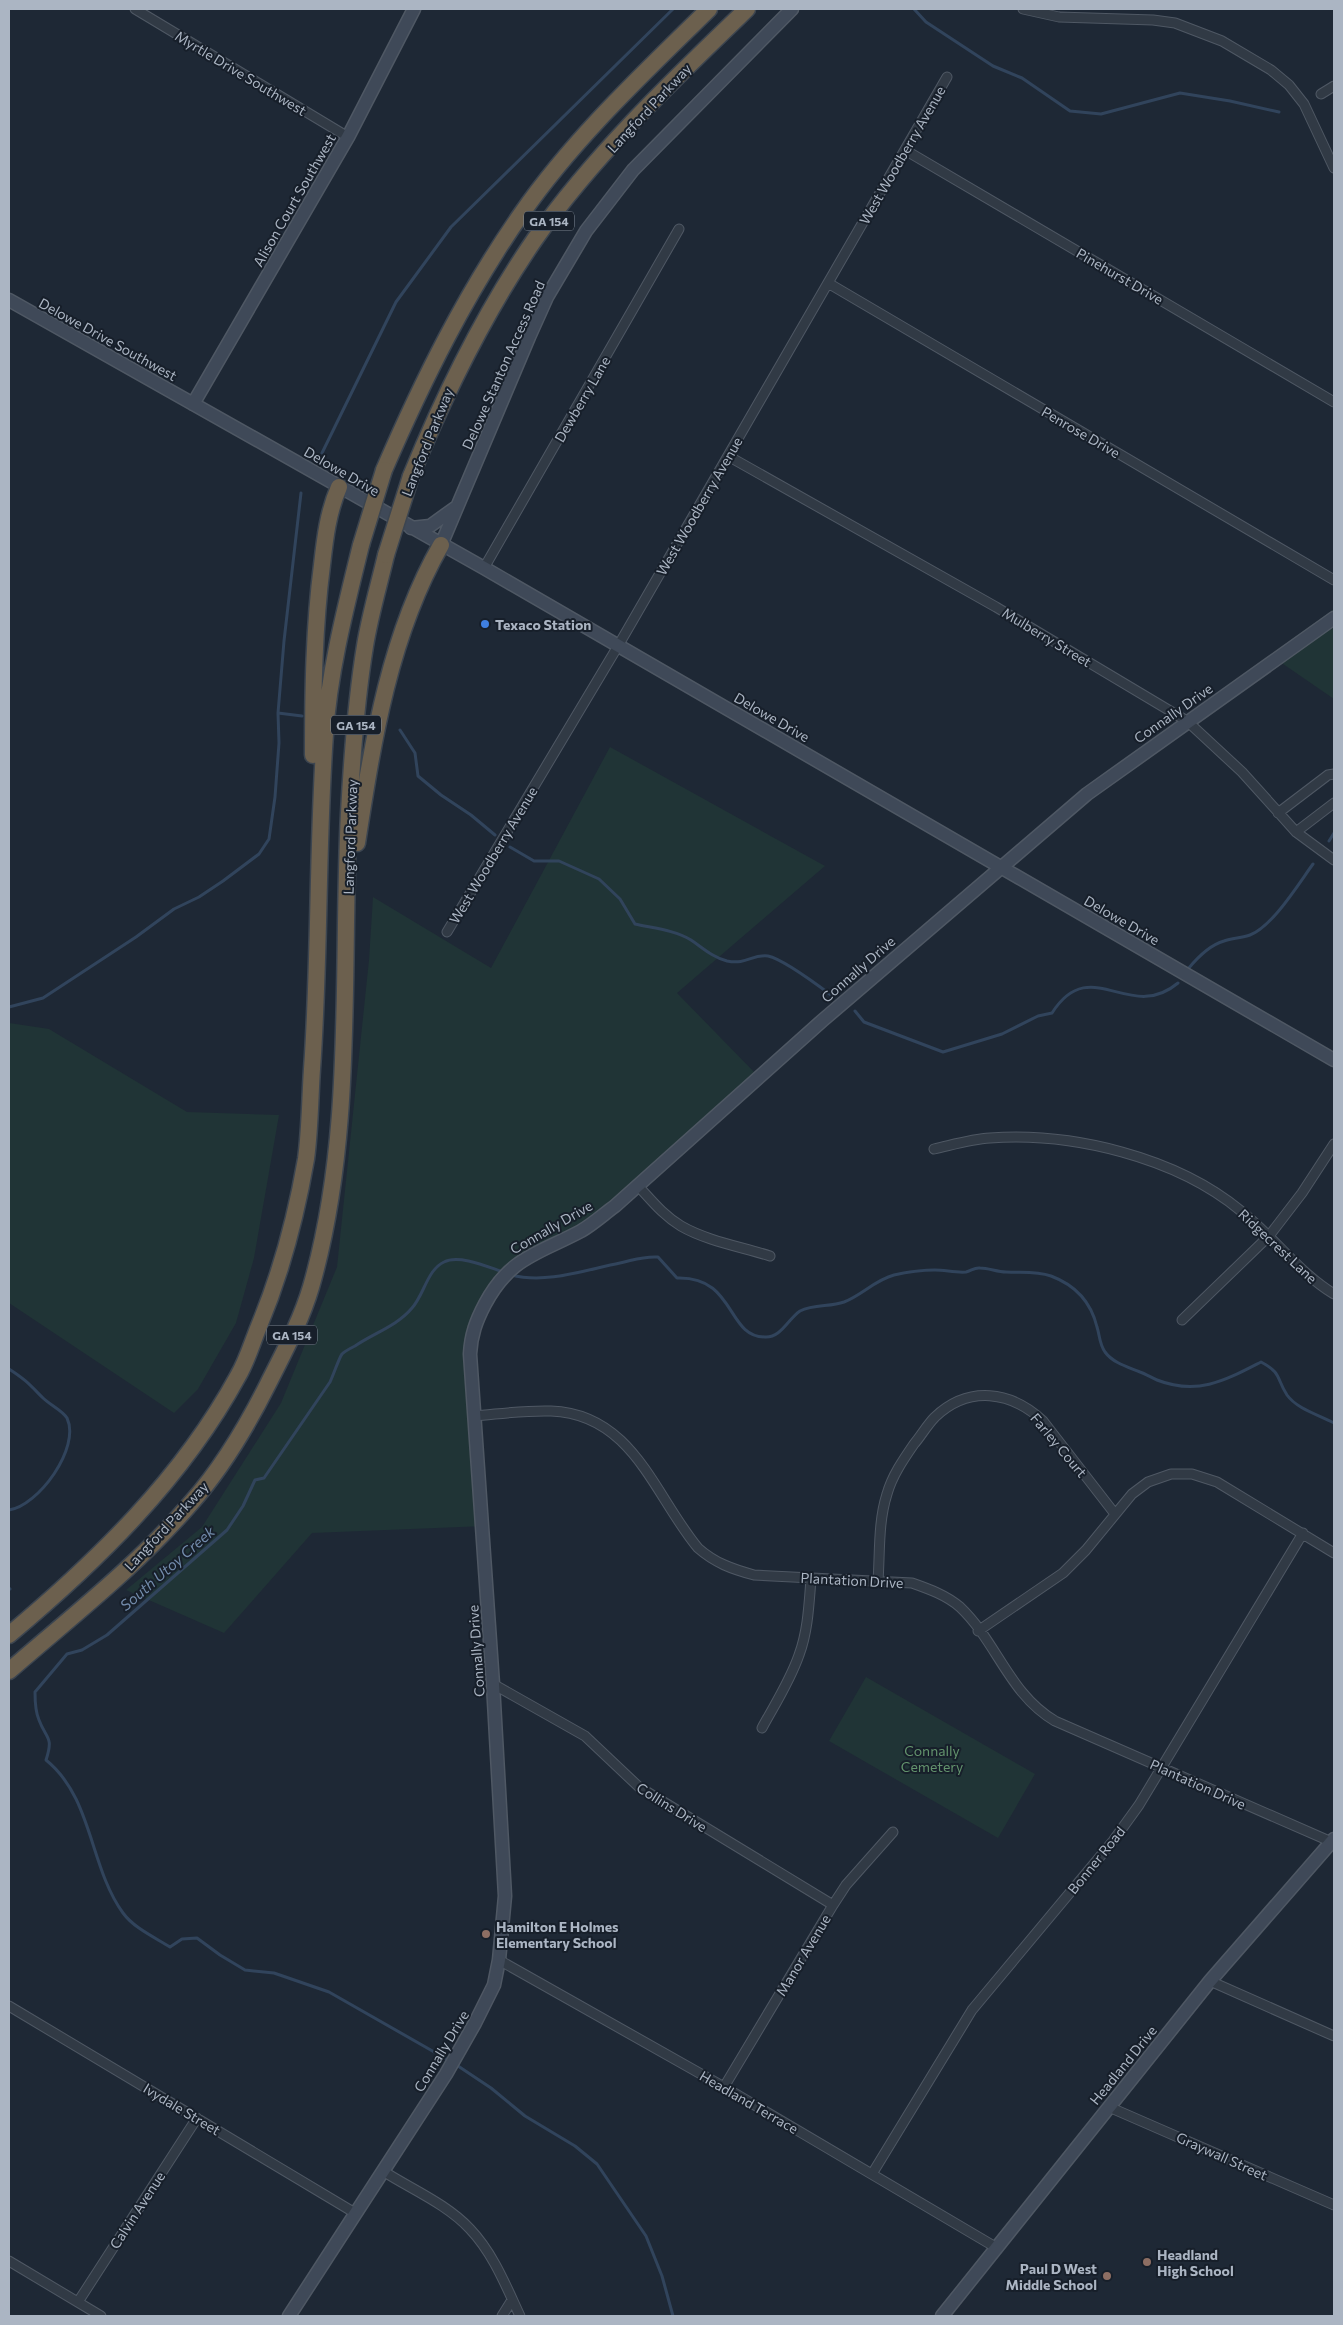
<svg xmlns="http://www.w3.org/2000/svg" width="1343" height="2325" font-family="Commissioner,sans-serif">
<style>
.green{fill:#203436}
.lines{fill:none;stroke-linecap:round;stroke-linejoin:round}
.stream{stroke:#31445c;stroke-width:3}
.street-casing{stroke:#4f5864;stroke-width:11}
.secondary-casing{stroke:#4f5864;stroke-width:15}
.highway-casing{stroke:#3c4550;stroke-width:19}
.street{stroke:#313a45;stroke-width:9}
.secondary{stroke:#3f4958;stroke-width:12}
.highway{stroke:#6c604e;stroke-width:16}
.highway-bridge-casing{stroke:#3c4550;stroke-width:19;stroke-linecap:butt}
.highway-bridge{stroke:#6c604e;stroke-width:16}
.shop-dot{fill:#3f7fe0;stroke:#171f2a;stroke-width:2}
.education-dot{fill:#8d6e63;stroke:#171f2a;stroke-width:2}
.labels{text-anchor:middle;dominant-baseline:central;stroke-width:4;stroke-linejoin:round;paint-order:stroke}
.shield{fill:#171f2a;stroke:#7f8895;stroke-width:1}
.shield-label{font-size:12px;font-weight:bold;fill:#abb5c3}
.street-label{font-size:14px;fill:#abb5c3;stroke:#171f2a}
.poi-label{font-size:14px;font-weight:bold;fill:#abb5c3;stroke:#171f2a;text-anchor:start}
.park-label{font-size:14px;fill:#63936d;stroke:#171f2a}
.water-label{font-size:15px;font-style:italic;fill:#738cac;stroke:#171f2a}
</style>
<rect width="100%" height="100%" fill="#1e2835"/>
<path class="green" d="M1334,609V699L1270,655Z
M610,747L825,866L677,993L756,1074L631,1190L559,1240L494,1277L468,1337L485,1526L312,1533L224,1633L126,1590L202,1527L281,1403L337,1267L369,960L373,897L491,968Z
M9,1023L49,1029L187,1112L279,1115L254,1258L236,1323L198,1389L174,1413L9,1303Z
M866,1677L1035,1774L998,1838L829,1741Z"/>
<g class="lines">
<path class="stream" d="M914,9L926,22L993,66L1022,78L1070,111L1101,114L1180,93L1230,101L1279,112
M322,453L396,302L451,227L673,9
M278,713L302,716
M400,730L415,753L418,776L441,795L471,815L495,835
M1329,841L1334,833
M510,847L534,861H559L599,879L620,899L635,924C652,928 675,930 691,940C703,948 712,957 727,961C747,965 752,954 768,956C782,959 819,986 831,995
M1188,969C1197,958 1210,945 1224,941C1232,938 1242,938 1250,935C1273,926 1299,883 1313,864
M9,1007L43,998L136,937L174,909L199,897L223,881L259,854L269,839L275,797L279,743L278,713L284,641L301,493
M855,1011L864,1022L943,1052L1002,1034L1038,1016L1052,1013C1091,952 1129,1024 1178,983
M511,1275C547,1284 585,1270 620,1263C634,1260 643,1256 658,1257L677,1278C736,1276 726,1337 765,1337C781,1338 788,1319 800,1311C814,1304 830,1307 844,1302C862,1295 875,1280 894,1275C907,1272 922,1270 935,1270C945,1270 956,1273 966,1272C971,1271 975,1267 980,1268C989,1268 997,1272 1006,1272C1022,1273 1036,1271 1051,1276C1075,1285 1091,1302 1097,1327C1100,1336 1099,1343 1105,1352C1113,1363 1128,1367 1140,1372C1146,1374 1152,1378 1157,1380C1198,1396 1226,1380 1261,1362C1282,1373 1276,1378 1287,1395C1297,1409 1319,1415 1334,1423
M9,1369C26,1380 29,1384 43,1398C50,1405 62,1410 67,1418C81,1448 38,1506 9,1510
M9,1588L10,1589
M67,1654L82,1650L107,1635L227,1530L243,1506L255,1480L264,1478L330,1382C333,1376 339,1358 342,1354C345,1351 351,1348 355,1346C374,1333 397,1326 412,1308C424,1295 427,1270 444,1262C459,1254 488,1267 503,1272
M67,1654L35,1692C35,1701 35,1711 39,1720C46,1739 54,1736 46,1760C93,1798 89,1866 123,1913C134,1928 154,1937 170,1947L182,1939L197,1938L220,1955L245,1970L274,1973L329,1992L450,2061
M455,2064L491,2088L525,2116L575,2146L597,2164L646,2236L662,2276L673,2316"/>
<g class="street-casing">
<path id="street" d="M135,9L348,137
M1023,9L1059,17L1153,20L1175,23L1222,41L1271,70L1289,85L1304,104L1334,168
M1321,94L1334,86
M905,150L1334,402
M828,283L1334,580
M728,456L996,607L1187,721L1242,772L1296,832L1334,860
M484,568L679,229
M1278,813L1328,775L1334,774
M1296,832L1334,803
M447,932L618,646L947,77
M934,1149C952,1145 971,1139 990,1138C1072,1132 1176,1157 1241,1211C1274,1237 1298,1272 1334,1294
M639,1187C652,1201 664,1216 681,1226C707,1241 742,1247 770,1256
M1182,1320L1269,1236L1302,1193L1334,1144
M474,1416C499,1414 526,1410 551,1411C633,1414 654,1495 698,1548C715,1563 732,1569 754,1575L912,1583C929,1589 946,1595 960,1607C997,1642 1009,1694 1055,1721L1334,1843
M878,1581C880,1553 878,1522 887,1494C892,1476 903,1460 914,1444C921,1436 927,1425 935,1417C969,1385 1011,1391 1043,1421L1115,1514
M978,1631L1063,1573L1086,1550L1132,1494L1148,1482L1171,1474H1192L1217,1482L1334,1553
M493,1684L585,1736L639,1787L833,1905
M762,1728C775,1704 790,1681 799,1655C808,1631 809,1604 811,1579
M499,1960L724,2087L997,2248
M1210,1981L1334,2036
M9,2006L355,2213
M724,2087L833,1905L846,1885L893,1832
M1109,2107L1334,2205
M383,2171C411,2189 447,2204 470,2229C493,2253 506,2286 520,2316
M872,2174L972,2010L1113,1841L1139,1805L1303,1533
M9,2261L101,2316
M78,2302L197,2118
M502,2316L512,2300"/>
</g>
<g class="secondary-casing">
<path id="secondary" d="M9,300L484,568L1334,1060
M193,404L348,137L414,9
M411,528L430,526L455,508
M441,545L529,337L547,297L586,231L633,170L792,9
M289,2316L446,2074L475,2023L494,1985L499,1960L505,1896L493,1684L470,1354C471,1335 476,1321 485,1304C510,1257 538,1254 581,1231C593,1224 604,1214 615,1206L823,1020L1087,794L1334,618
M942,2316L1210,1981L1334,1839"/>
</g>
<g class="highway-casing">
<path id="highway" d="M384,470C423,380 466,293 522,213C575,137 644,73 709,9
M411,476C445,393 484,313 535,239C595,154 673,80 747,9
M313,755C313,691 314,627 322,565C325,538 328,512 339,487
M357,843C373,741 389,636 441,545
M9,1635C97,1561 182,1479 238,1376C247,1361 252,1343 259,1326C281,1273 296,1217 306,1159C310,1130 310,1099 312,1069C320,958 317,845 325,734C329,671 346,606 361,545
M9,1671C71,1617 137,1566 191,1503C222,1468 247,1426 268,1384C284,1352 301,1321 311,1287C355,1134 341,970 349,813C352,757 356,701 365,646C370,615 379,585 386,555"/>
</g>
<use href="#street" class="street"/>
<use href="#secondary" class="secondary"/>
<use href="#highway" class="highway"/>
<g class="highway-bridge-casing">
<path id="highway-bridge" d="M361,545L384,470
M386,555L411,476"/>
</g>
<use href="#highway-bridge" class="highway-bridge"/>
</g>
<circle class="shop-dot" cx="485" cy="624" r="5"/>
<g class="education-dot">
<circle cx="486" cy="1934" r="5"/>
<circle cx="1147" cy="2262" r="5"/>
<circle cx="1107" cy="2276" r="5"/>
</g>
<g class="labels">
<g class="shield">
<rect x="524" y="211.5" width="50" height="19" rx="4"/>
<rect x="331" y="715.5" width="50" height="19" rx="4"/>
<rect x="267" y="1325.5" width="50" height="19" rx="4"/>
</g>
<g class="shield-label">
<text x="549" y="221">GA 154</text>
<text x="356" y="725">GA 154</text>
<text x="292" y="1335">GA 154</text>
</g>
<g class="street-label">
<text transform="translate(241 73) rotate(31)">Myrtle Drive Southwest</text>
<text transform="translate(649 108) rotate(-47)">Langford Parkway</text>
<text transform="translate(902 155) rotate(-60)">West Woodberry Avenue</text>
<text transform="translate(294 200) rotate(-60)">Alison Court Southwest</text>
<text transform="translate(1120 276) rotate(30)">Pinehurst Drive</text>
<text transform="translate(108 339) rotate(29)">Delowe Drive Southwest</text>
<text transform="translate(503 365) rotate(-66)">Delowe Stanton Access Road</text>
<text transform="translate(582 399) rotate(-60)">Dewberry Lane</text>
<text transform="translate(1081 432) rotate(30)">Penrose Drive</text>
<text transform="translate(427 442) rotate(-68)">Langford Parkway</text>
<text transform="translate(342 471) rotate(30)">Delowe Drive</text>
<text transform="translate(699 506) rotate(-60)">West Woodberry Avenue</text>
<text transform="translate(1047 637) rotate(31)">Mulberry Street</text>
<text transform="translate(1173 713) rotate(-35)">Connally Drive</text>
<text transform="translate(772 717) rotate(30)">Delowe Drive</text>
<text transform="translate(350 837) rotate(-88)">Langford Parkway</text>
<text transform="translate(493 855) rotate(-59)">West Woodberry Avenue</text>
<text transform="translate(1122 920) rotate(30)">Delowe Drive</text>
<text transform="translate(858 969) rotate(-41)">Connally Drive</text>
<text transform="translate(551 1227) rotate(-30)">Connally Drive</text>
<text transform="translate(1278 1246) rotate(43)">Ridgecrest Lane</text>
<text transform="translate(1059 1445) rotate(50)">Farley Court</text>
<text transform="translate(166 1526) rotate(-47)">Langford Parkway</text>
<text transform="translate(852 1580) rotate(3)">Plantation Drive</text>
<text transform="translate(476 1651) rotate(-94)">Connally Drive</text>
<text transform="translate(1198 1784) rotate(24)">Plantation Drive</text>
<text transform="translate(672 1807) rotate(32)">Collins Drive</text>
<text transform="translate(1096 1860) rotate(-51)">Bonner Road</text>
<text transform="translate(803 1955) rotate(-59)">Manor Avenue</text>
<text transform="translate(441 2051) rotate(-59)">Connally Drive</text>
<text transform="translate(1123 2065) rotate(-51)">Headland Drive</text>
<text transform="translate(749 2102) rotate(30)">Headland Terrace</text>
<text transform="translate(182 2109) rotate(31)">Ivydale Street</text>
<text transform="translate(1222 2156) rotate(24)">Graywall Street</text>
<text transform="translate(137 2210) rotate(-57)">Calvin Avenue</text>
</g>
<g class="poi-label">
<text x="495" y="624">Texaco Station</text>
<text x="496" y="1926">Hamilton E Holmes<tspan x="496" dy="16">Elementary School</tspan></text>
<text x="1157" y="2254">Headland<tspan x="1157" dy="16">High School</tspan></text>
<text x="1097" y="2268" text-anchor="end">Paul D West<tspan x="1097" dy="16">Middle School</tspan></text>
</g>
<g class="park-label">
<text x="932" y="1750">Connally<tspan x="932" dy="16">Cemetery</tspan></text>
</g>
<g class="water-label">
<text transform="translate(167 1568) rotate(-41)">South Utoy Creek</text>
</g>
</g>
<rect width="1343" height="2325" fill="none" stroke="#abb5c3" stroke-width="20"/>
</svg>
